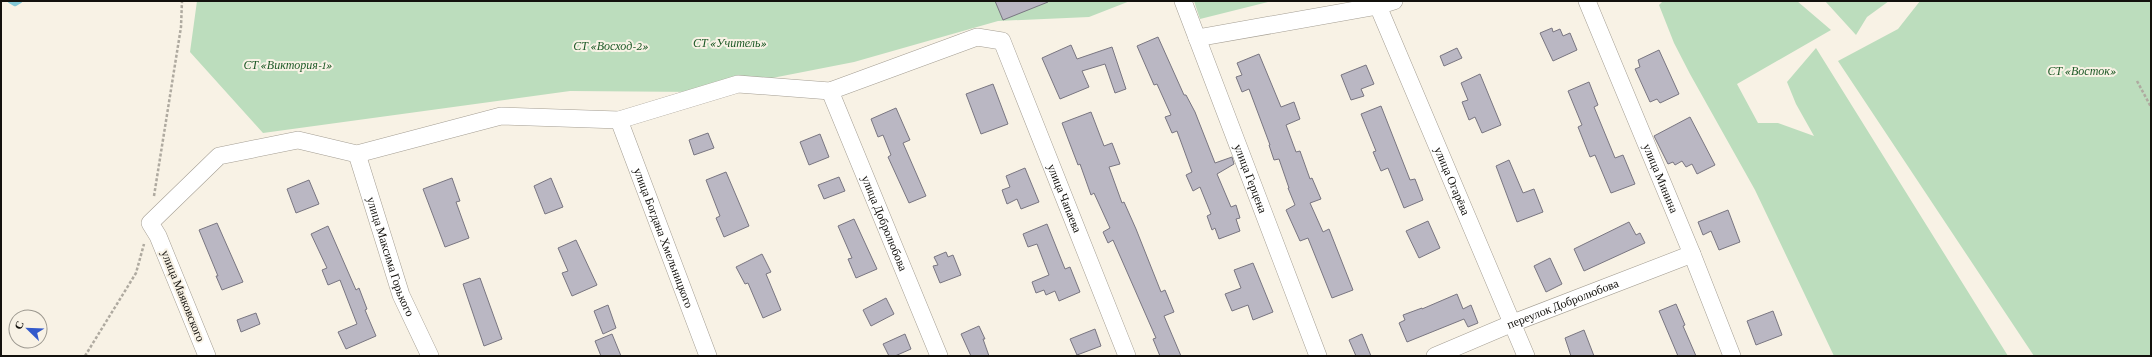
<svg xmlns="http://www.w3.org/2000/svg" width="2152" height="357" font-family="'Crimson Pro',serif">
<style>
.green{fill:#bcddbd}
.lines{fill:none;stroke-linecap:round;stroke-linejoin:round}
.stream{stroke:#83c8d6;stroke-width:4.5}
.building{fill:#bab7c3;stroke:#797681}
.minor-casing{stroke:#a49e93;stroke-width:18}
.path{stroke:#afaaa0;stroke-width:2.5;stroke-dasharray:3 2;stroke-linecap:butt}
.minor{stroke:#fff;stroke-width:17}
.labels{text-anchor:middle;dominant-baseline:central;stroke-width:4;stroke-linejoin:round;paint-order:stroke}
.park-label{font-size:12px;font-style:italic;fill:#1e5a27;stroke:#f8f2e5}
.street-label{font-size:12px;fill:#13110d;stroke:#f8f2e5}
</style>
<rect width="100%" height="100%" fill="#f8f2e5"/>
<path class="green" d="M197,1H1130L1089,17L998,21L854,62L700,92L570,91L263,133L190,52Z
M1194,1H1272L1200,19Z
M1663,1H1797L1831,30L1737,84L1758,123H1778L1814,136L1796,104L1787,82L1816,48L2008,356H1834L1755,190L1690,74L1674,43L1659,5Z
M1825,1H1889L1867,17L1856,35Z
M1920,1H2151V356H2034L1838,61L1898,29Z"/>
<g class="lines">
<path class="stream" d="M10,1L15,4L20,1"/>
</g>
<path class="building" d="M995,1H1047L1048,2L1003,20Z
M1552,28L1553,32L1560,29L1563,36L1570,33L1577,50L1553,61L1540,33Z
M1158,37L1184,95H1186L1195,112L1215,163L1232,157L1234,164L1217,174L1231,207L1236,205L1240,218L1236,219L1240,231L1219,239L1215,228L1212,230L1207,216L1211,214L1200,187L1193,191L1186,175L1192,172L1177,131L1172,133L1165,117L1171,115L1157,84L1154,85L1137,46Z
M1071,45L1077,59L1112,47L1126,89L1115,93L1105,64L1082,71L1089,87L1060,99L1042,58Z
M1457,48L1462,58L1444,66L1440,56Z
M1659,50L1679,94L1660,103L1657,99L1650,102L1635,69L1640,67L1638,60Z
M1259,54L1281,107L1294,102L1300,119L1286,125L1296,152L1300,151L1310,179L1312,178L1321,199L1310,203L1323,232L1329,229L1353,290L1332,298L1308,238L1300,241L1286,210L1295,205L1288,188H1289L1279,159L1274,160L1269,145H1270L1249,89L1242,92L1236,77L1242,75L1237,63Z
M1366,65L1374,84L1361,89L1364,96L1351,100L1341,75Z
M1480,74L1501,125L1482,133L1475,117L1469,120L1462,102L1468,100L1461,83Z
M1589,82L1598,105L1594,107L1615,158L1623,155L1635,184L1611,193L1595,155L1590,157L1578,127L1582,125L1568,91Z
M993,84L1008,124L981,134L966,94Z
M1381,106L1410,180L1415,179L1423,200L1404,208L1388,168L1381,171L1373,152L1376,151L1361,114Z
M896,108L910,140L903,143L926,196L909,203L888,157L891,155L883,135L878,137L871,119Z
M1091,112L1104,146L1112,143L1120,164L1109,167L1122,203L1124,202L1136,229L1161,292L1165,290L1174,312L1164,316L1181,356H1160L1153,339L1156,338L1113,240L1108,243L1103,232L1110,228L1094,193L1091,195L1080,164L1078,165L1062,123Z
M1690,117L1715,165L1697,174L1692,164L1686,167L1682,161L1675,165L1673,162L1668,164L1654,136Z
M708,133L714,148L694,155L689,140Z
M820,134L829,157L809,165L800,142Z
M1509,160L1523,193L1534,189L1543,212L1517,222L1496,166Z
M1025,168L1039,202L1021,209L1017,199L1007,204L1002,190L1010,187L1006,176Z
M726,172L749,226L724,237L716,218L720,216L706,180Z
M839,177L845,191L824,199L818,185Z
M452,178L460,201L456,202L469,238L445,247L423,189Z
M551,178L563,207L545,214L534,186Z
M309,180L319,204L296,213L287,189Z
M1728,210L1740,242L1719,250L1711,231L1703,235L1698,222Z
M854,219L877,269L856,278L848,259L852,258L838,226Z
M1428,221L1440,248L1419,258L1406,231Z
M1629,222L1636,235L1640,233L1645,243L1584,271L1574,249Z
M217,223L243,282L222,290L216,276H218L199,230Z
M1047,224L1065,269L1070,267L1080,292L1059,301L1055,291L1046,295L1044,290L1036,293L1032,282L1049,275L1037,244L1028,247L1023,234Z
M328,226L356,290L359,288L367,309L365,310L376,336L346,349L338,332L357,324L340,280L328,285L322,270L327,268L311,234Z
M576,240L597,285L572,296L562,273L568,271L558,248Z
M946,252L948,257L953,255L961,275L940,283L933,266L938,265L934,257Z
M762,254L771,272L766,274L781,310L763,318L748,283L745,284L736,267Z
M1550,258L1562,284L1546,292L1534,266Z
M1253,263L1273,312L1253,320L1248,305L1232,311L1225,294L1241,288L1234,270Z
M480,278L502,339L484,346L463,284Z
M1457,294L1463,309L1471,305L1478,323L1468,327L1464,319L1407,342L1399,323L1405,320L1403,315L1422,308V309Z
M886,298L894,314L871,326L863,310Z
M1676,304L1685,325L1683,326L1696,356H1678L1659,311Z
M608,305L616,328L603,334L594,311Z
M1773,311L1782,335L1756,345L1747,321Z
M256,313L260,324L241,332L237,320Z
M979,326L985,339H983L989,356H971L961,334Z
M1095,329L1101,346L1077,355L1070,339Z
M1584,330L1594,356H1571L1565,338Z
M612,334L621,356H601L595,341Z
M905,334L911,349L895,356H889L883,344Z
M1362,334L1371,356H1356L1349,340Z"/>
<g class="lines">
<g class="minor-casing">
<g id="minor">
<path id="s1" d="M1183,1L1318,356"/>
<path id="s2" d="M1587,1L1692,254L1732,356"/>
<path id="s3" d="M1378,6L1526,356"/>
<path d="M1197,38L1378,6L1394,1"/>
<path id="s4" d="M830,91L939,356"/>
<path id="s5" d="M619,120L708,356"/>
<path id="s6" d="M357,154L401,295L430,356"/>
<path id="s7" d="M207,356L158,236L150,223L219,156L298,140L357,154L501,116L619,120L738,84L830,91L977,37L1002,41L1127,356"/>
<path id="s8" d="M1435,356L1513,323L1692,254"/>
</g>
</g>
<path class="path" d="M2137,81L2151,107
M154,196L181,27L182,1
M85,356L136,273L144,244"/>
<use href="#minor" class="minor"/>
</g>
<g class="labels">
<g class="park-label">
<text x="730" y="43">СТ «Учитель»</text>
<text x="611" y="46">СТ «Восход-2»</text>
<text x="288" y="65">СТ «Виктория-1»</text>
<text x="2082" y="71">СТ «Восток»</text>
</g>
<g class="street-label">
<text stroke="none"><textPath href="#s1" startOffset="190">улица Герцена</textPath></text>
<text stroke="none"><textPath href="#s2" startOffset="192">улица Минина</textPath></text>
<text stroke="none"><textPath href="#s3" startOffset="190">улица Огарёва</textPath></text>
<text stroke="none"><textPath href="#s7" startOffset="1217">улица Чапаева</textPath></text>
<text stroke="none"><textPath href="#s4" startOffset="143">улица Добролюбова</textPath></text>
<text stroke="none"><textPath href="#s5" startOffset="126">улица Богдана Хмельницкого</textPath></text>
<text stroke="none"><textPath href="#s6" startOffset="108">улица Максима Горького</textPath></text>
<text transform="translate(183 296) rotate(68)">улица Маяковского</text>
<text stroke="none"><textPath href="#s8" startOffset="138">переулок Добролюбова</textPath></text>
</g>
</g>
<rect width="2152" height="357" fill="none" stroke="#13110d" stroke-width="4"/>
<g transform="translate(28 329) rotate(293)"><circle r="19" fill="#f8f2e5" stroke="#9c988f"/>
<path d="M0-3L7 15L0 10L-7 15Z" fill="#335acb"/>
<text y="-6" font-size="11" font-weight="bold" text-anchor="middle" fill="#13110d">С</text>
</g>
</svg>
